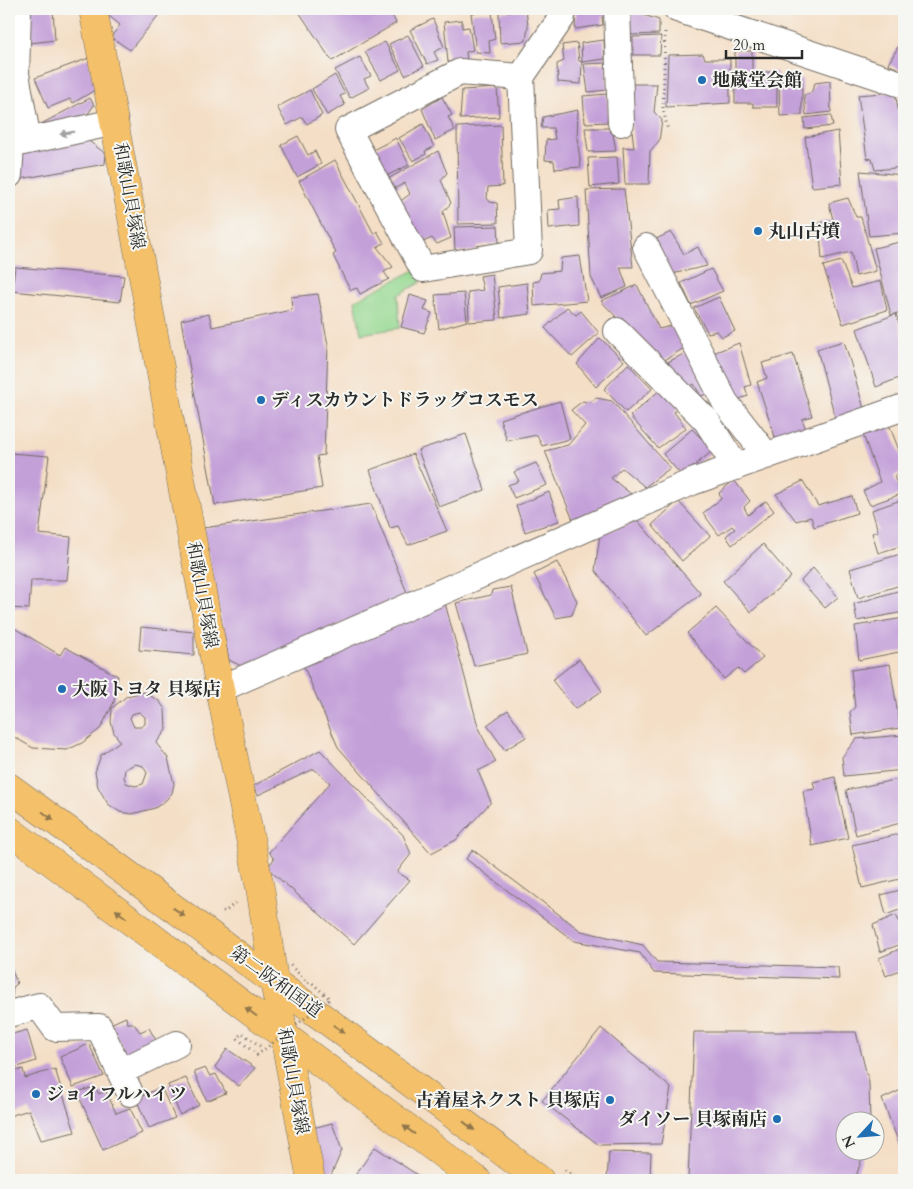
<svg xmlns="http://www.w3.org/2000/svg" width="913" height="1189" font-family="Cardo,'Noto Serif JP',serif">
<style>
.green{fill:#95d890;stroke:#60825e}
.building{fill:#c4a0d9;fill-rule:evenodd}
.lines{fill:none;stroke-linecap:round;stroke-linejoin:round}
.minor-casing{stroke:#716a61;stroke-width:28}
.major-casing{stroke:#716a61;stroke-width:29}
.highway-casing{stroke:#716a61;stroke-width:29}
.path{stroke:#716a61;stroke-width:3;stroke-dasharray:1 4;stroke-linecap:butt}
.minor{stroke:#fff;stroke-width:26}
.major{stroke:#f4c16b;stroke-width:28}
.highway{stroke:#f4c16b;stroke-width:28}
.path-bridge{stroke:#716a61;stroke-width:3;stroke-dasharray:1 4;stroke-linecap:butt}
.oneway{fill:#a0a0a0}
.oneway2{fill:#90764b}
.poi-dot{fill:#1f6fb2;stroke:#f6f6f2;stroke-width:2}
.labels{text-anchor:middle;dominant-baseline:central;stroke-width:4;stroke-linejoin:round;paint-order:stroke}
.poi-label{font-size:18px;font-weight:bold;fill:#2b2b2b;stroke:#f6f6f2;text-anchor:start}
.street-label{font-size:18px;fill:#2b2b2b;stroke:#f6f6f2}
</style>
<rect width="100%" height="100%" fill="#f6f6f2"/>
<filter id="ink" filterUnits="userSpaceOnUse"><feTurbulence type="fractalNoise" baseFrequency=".02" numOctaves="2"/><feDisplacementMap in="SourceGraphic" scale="10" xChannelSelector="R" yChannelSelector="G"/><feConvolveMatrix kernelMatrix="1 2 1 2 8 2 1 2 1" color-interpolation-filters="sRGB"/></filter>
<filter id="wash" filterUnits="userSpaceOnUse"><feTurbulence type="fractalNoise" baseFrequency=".0096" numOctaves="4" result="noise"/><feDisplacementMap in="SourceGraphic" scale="20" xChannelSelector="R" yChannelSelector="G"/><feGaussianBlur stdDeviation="1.12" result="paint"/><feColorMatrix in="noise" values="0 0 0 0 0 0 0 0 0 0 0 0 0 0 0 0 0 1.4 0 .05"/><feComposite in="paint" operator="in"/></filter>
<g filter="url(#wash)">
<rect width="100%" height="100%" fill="#f4dec5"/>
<path class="green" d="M415,270L421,282L398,295L400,328L361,334L355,300Z"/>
<g id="blocks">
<path class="building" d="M24,9H53L55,40L22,44Z
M105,9H159L162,11L130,50L111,37L120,25L103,11Z
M297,9H389L396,23L332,61Z
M576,9H611L612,16L602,17L603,25L575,29Z
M526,10L528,26L526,41L500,43L499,12Z
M492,12L495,39L489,41L490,53L476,52L471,13Z
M635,12L659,20V34L629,35V18Z
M433,19L444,47L434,52L438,60L427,64L410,30Z
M462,20V28L469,27L473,50L466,52L467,61L448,62L444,22Z
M408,35L424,66L405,75L389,44Z
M661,36L660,55H633V37Z
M904,37V72L888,64Z
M604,40L605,59L582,62L581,43Z
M385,42L400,70L381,80L365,52Z
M577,43L579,61L582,62L581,84L558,82L557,64L564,61L562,45Z
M735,51H752V72H777V107H753V103H735Z
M703,54L705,59H730V103L666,107L668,55Z
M360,57L371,76L364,79L369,88L350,98L335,70Z
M89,58L95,90L73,103L70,99L48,108L35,78Z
M606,63L608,90L588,92L584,64Z
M335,75L345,94L340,96L345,105L327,115L312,89Z
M802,79V115L780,116L779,81Z
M830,81L831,112L806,115L804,95L811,93L815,83Z
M632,84H657L654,112L662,120L659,141L650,151L649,184H625L623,147L634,148L630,113Z
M497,88L499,117L460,119L462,90Z
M310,90L322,115L307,124L302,117L287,125L277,107Z
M895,92L904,142V167L875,170L872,159L867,158L858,95Z
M607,94L609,122L585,123L583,96Z
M442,97L452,115L448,117L455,130L435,140L422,109Z
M90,98L94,105L85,118L42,130L41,124Z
M578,110L577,138L581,167L555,169L554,161L545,160L546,140L555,139L553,128H541L543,117Z
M831,115L833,126L805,129L804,118Z
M423,124L434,147L425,151L426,154L413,161L399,138Z
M501,125L503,186L488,187L487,198L490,202L497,203L498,223L458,224L457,127Z
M585,128H612L616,151L588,152Z
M838,131L842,184L812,187L805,137Z
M298,136L308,155L315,151L321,164L297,177L281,145Z
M396,138L409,165L382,178L369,152Z
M86,139L106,154L105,164L20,179L22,154Z
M438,151L447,173L441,180L451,203L443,212L451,238L437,244L432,238L419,244L398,203L410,194L405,183L390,191L384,181Z
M617,157L619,184L590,187L588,158Z
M335,160L374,234L377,231L384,243L377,247L393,267L384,272L389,279L360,294L357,288L351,290L345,280L333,255L336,253L299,181Z
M860,171L904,175V233L869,236Z
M624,189L633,267H620L627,287L601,298L591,277L586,190Z
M578,197L579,226L549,229L548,210L560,209L559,200Z
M848,198L856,217H861L876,271L856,276L851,252L822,259L819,223L833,220L829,203Z
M498,226L499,243L477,246L476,251L455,252L454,227Z
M671,232L684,254L698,247L707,266L672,274L654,240Z
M904,241V311L891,315L874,248Z
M580,256L587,301L534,306L533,282L539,281L541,273L560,271L561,258Z
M841,261L852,288L881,281L887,310L843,324L823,266Z
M15,267L124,276L120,302L12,291Z
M711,269L723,291L691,305L681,283Z
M492,274L497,320L469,322L468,292L483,290L480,276Z
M527,283L530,314L501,318L498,287Z
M637,285L659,329L671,326L684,348L660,363L601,301Z
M464,293L467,321L439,329L435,295Z
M318,294L328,345L324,455L317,456L322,488L215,505L181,320L209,314L212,327L292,310L291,297Z
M410,295L428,301L424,310L432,313L424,333L401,327Z
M719,297L735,331L722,337L717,331L708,333L694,308Z
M567,307L576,315L581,311L599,333L572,357L545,328Z
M896,314L904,340V376L876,387L857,329Z
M600,338L624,361L596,387L577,364Z
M844,341L865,412L836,421L817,349Z
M739,343L751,385L745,387L748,396L731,402L713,353Z
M691,350L711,392L701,396L694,384L688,387L677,376L668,362Z
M793,354L812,416L802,419L806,429L776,440L757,382L767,378L762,363Z
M628,364L652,389L626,412L604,389Z
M661,389L679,408L674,412L686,428L658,448L630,416Z
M596,398L612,401L670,468L645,487L622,468L611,478L631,494L573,520L545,451L568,445L585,425L571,410L583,401L589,403Z
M560,401L570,439L542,446L537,435L507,441L500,419Z
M888,422L904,463V471L894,476L901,494L870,505L863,491L880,482L862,432Z
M692,429L707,444L711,452L682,476L663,454Z
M466,434L485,490L439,507L418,450Z
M9,453L49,456L39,534L71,537L67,580H31L29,609L9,608Z
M413,454L447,531L408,545L398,526L390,528L370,470Z
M536,463L547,485L514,498L508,485L519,481L514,472Z
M734,480L750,501L744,507L748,515L766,501L774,511L732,545L726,536L735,529L732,526L719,535L703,513L721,499L719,493Z
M803,481L818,506L852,496L857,513L814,527L811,517L796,521L776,494Z
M549,492L559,521L525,532L516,506Z
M904,499V545L878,553L872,533L878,531L872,510Z
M678,501L710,536L682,561L652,525Z
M371,504L408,595L243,667L229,660L203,528Z
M638,521L701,594L646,636L595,570L600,534Z
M763,544L791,577L751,612L723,581Z
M904,553V584L858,598L850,569Z
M557,562L577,601L572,615L556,618L534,574Z
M813,568L838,597L825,608L801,581Z
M511,587L527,654L474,666L456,603L491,595L492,590Z
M904,589V612L857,621L854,604Z
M445,603L479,730L496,762L478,771L491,802L456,840L431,853L338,747L304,667Z
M716,608L763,658L744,674L738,668L724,679L687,633Z
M904,618V651L859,660L855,626Z
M9,625L60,655L65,647L118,676L114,702L100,729L82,743L67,750L33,748L9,734Z
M141,627L194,632V655L139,650Z
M579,659L602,691L575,709L552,680Z
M890,664L900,728L853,735L850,712L855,707L851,670Z
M144,692L159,701L165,709L166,730L156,743L168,758L174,784L172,793L166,800L155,808L132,814L120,812L108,804L98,787L95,772L101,755L120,741L114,733L111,722L112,708L127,696ZM139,712L145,717V724L141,727H134L130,718L132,714ZM135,764L143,766L147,773L143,784L135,786L126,783L124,777L125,769Z
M508,710L526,737L505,750L487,725Z
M904,735V770L844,776L842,757L856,739Z
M320,750L403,835L411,854L397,872L410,880L354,944L267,868L274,859L269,852L330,783L314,769L258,795L253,786Z
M835,777L848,838L812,846L803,791L815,789L813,782Z
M904,778V822L856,835L846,790Z
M904,833V878L862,888L852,845Z
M473,850L581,931L643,945L657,962L838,967L839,979L654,973L640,953L574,941L466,859Z
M904,889V908L886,915L881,895Z
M896,915L904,932V943L880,952L873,925Z
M904,947V968L886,976L879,958Z
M9,961L17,984L13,987L12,997L9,998Z
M126,1017L127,1023H133L140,1032L149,1028L157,1042L129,1059L110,1024Z
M601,1028L671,1088L661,1144L599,1145L542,1101Z
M27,1030L36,1061L11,1069L9,1060V1035Z
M694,1032H856L869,1083L870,1122H846V1152H864L855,1180H688Z
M89,1044L104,1076L73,1087L60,1057Z
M227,1049L255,1068L239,1086L215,1067Z
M205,1068L210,1076L216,1074L226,1093L207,1101L194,1072Z
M23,1069L25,1078L55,1069L75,1132L41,1140L29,1110L9,1116V1073Z
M186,1078L199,1105L180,1115L168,1085Z
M95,1087L99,1094L106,1091L116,1113L130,1108L142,1133L103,1150L77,1092Z
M161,1087L175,1118L149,1128L136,1099Z
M901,1090L904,1098V1144L900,1146L882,1099Z
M332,1123L342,1150L329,1180H317L309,1129Z
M375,1147L425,1180H352Z
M609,1152L651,1153L650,1180H607Z"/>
</g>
</g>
<g filter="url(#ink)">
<use href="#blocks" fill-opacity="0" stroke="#716a61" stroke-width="1"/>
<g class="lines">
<g class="minor-casing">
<path id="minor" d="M18,9L16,74L28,141
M617,9L621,123
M677,9L904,85
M460,72L521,77L529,251L423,269L348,130Z
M521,77L562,17V9
M9,145L115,122
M9,175L11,145
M646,247L725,402L767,456
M617,331L706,420L736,467
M220,689L692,482L904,407
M9,1014L39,1006L55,1028L99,1027L130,1093
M120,1072L177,1044"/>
</g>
<g class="major-casing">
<path id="major" d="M93,9L220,689L261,893L274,981L311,1180"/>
</g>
<g class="highway-casing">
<path id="highway" d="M9,787L367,1050L540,1180
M9,830L477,1180"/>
</g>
<path class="path" d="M665,32L663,109L668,131
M223,911L225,912L235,903
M565,1170L578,1180"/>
<use href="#minor" class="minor"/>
<use href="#major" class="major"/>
<use href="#highway" class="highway"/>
<path class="path-bridge" d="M260,1046L242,1033L237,1038L257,1055L330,999L311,982L308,983L289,964"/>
</g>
<defs><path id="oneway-solid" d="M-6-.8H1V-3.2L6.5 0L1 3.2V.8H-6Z" transform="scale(1.25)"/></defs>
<use class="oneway" href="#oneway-solid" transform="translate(67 133) rotate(168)"/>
<g class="oneway2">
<use href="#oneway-solid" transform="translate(48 816) rotate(37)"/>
<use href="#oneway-solid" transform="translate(179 912) rotate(36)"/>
<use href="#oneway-solid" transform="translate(121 914) rotate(-143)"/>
<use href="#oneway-solid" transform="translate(251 1012) rotate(-143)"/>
<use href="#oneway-solid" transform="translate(339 1029) rotate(36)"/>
<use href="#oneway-solid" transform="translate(469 1126) rotate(38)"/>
<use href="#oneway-solid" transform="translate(409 1130) rotate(-144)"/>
</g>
</g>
<g class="poi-dot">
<circle cx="702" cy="80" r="5"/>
<circle cx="758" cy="231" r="5"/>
<circle cx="261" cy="400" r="5"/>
<circle cx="62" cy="689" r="5"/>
<circle cx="36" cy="1094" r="5"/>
<circle cx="610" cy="1100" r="5"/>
<circle cx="777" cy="1119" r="5"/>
</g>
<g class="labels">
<g class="poi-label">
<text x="712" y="80">地蔵堂会館</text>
<text x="768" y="231">丸山古墳</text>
<text x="271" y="400">ディスカウントドラッグコスモス</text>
<text x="72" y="689">大阪トヨタ 貝塚店</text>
<text x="46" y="1094">ジョイフルハイツ</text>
<text x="600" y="1100" text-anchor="end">古着屋ネクスト 貝塚店</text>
<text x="767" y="1119" text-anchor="end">ダイソー 貝塚南店</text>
</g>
<g class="street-label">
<text transform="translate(129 196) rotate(80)">和歌山貝塚線</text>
<text transform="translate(202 595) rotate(80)">和歌山貝塚線</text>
<text transform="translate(276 982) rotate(36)">第二阪和国道</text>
<text transform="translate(293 1081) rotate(80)">和歌山貝塚線</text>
</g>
</g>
<rect width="913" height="1189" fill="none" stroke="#f6f6f2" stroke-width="30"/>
<g transform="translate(860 1136) rotate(244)"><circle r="24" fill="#f6f6f2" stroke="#a5a5a2"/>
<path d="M0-4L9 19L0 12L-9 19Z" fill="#1f6fb2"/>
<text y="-8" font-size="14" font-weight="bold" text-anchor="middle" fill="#2b2b2b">N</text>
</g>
<path d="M726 50v8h76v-8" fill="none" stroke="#2b2b2b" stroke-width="2.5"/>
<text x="733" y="50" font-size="15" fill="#2b2b2b" stroke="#f6f6f2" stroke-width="4" paint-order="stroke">20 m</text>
</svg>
